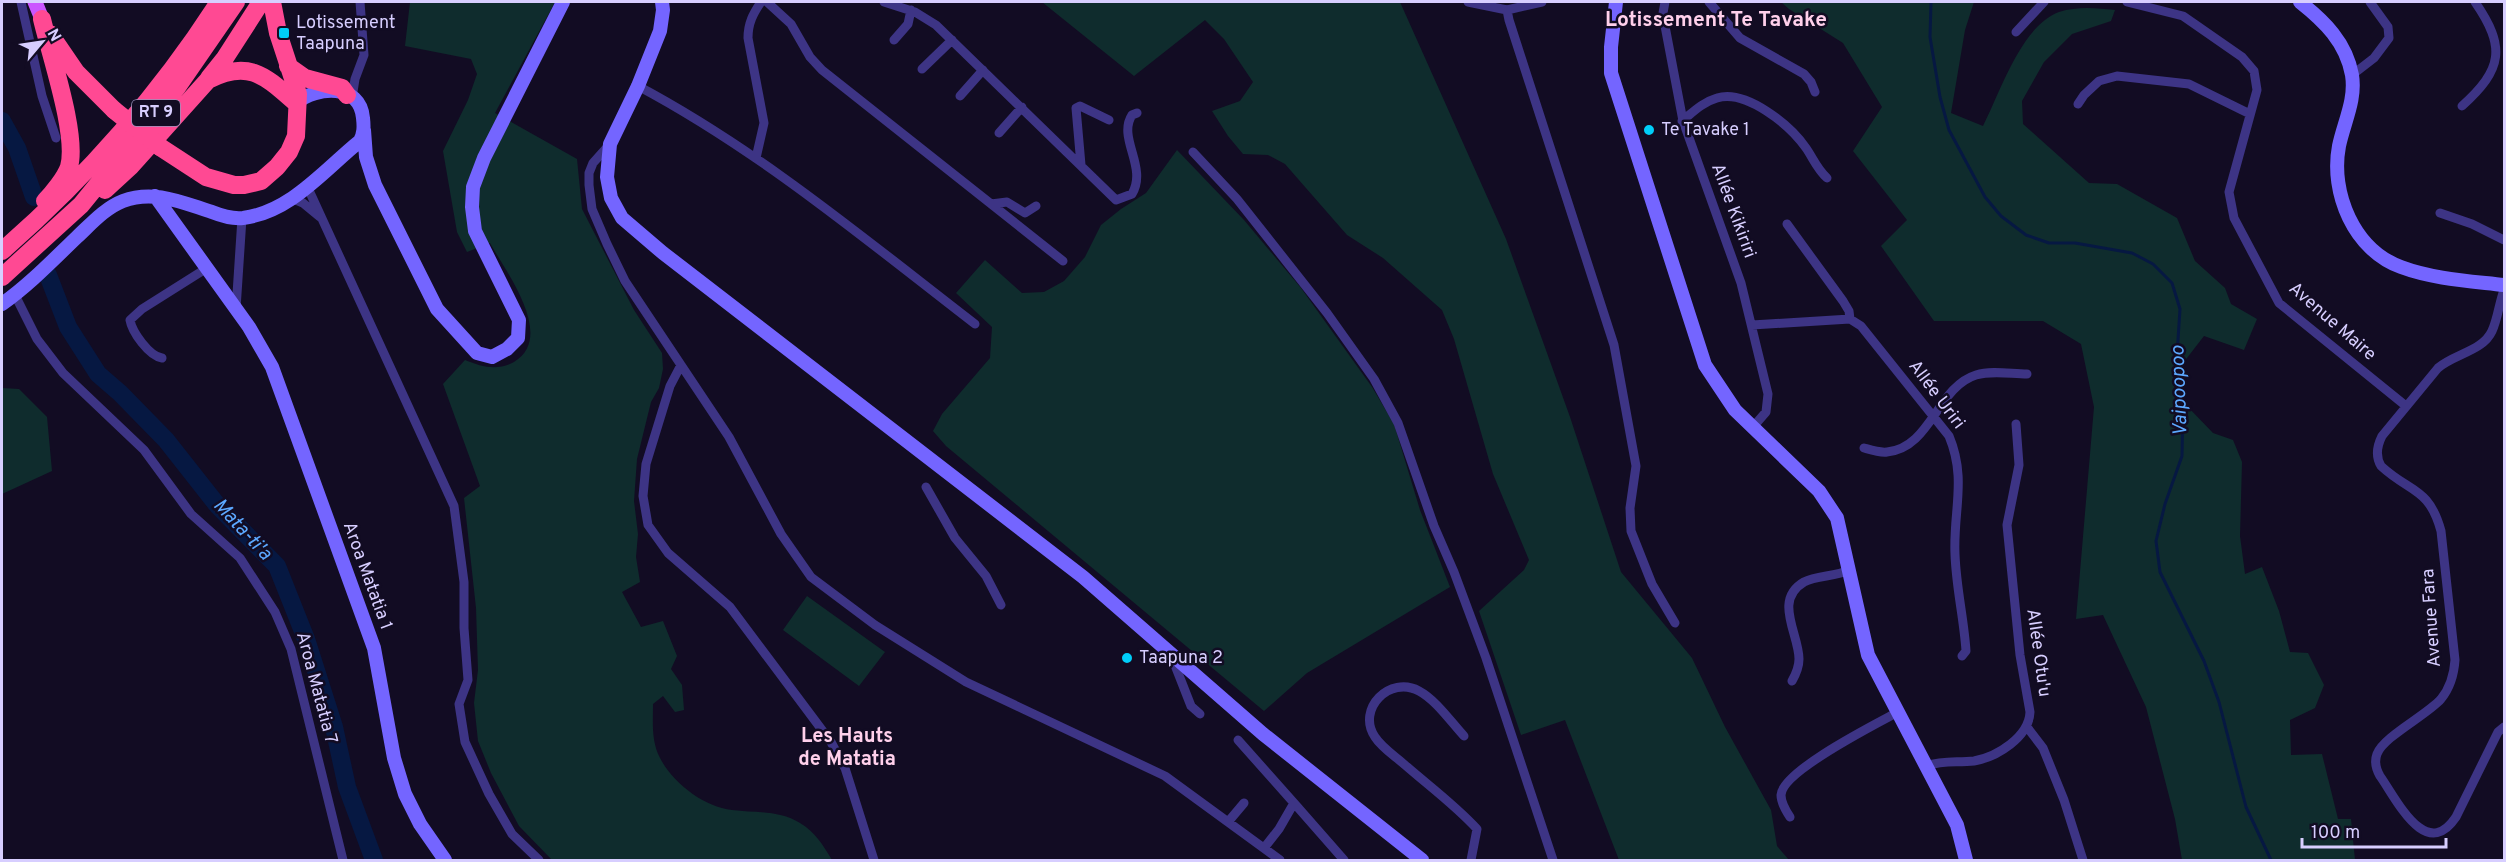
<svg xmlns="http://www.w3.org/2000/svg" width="2506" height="862" font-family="Overpass,sans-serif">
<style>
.green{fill:#0f2c2d}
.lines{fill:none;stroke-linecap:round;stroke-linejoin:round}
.stream{stroke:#061842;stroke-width:3}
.river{stroke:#061842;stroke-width:18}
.street{stroke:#3d3485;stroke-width:9}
.secondary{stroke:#7465ff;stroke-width:14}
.primary{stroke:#cb55ff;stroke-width:15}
.highway{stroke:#ff4993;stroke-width:18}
.highway-bridge{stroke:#ff4993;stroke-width:18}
.poi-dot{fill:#00cef9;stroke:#120c23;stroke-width:2}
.labels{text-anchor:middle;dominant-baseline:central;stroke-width:5;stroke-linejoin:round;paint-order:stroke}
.shield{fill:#120c23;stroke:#9c94bd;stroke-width:1.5}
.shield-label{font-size:16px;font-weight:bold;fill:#d7ceff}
.poi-label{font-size:18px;fill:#d7ceff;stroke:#120c23;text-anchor:start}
.street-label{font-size:18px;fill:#d7ceff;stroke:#120c23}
.water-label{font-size:20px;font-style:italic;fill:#5ca8ff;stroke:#120c23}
.neighbourhood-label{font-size:20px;font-weight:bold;fill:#ffd0eb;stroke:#120c23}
.quarter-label{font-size:21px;font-weight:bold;fill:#ffd0eb;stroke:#120c23}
</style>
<rect width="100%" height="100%" fill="#120c23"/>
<path class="green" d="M410,2H555L495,113L577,159L582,209L634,310L662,353L663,369L659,388L651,402L637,459L634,501L638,534L636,557L640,582L622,592L641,627L663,621L677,656L671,669L682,685L684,710L675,712L663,696L653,704C653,722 651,741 660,758C673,783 704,807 732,810C755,813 779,810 800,823C815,832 823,845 832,860H552L519,826L491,773L478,741L474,703L478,670L476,608L464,498L480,486L443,384L465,360C482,367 497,371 514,362C556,337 506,272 490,243L467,252L457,232L443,151L468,100L477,74L471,59L405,46Z
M1042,2H1400L1506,239L1570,417L1621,572L1692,658L1725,727L1771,810L1777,846L1789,860H1619L1565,720L1521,735L1479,611L1524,570L1529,560L1493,474L1454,339L1442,310L1383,258L1347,235L1285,164L1268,155L1243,154L1228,136L1212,111L1240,101L1253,82L1224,39L1205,20L1134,76Z
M1781,2H1974L1965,30L1951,113L1983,126C2000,93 2021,26 2059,12C2078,6 2096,8 2115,10L2111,21L2072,34L2044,62L2022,101L2023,124L2089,183L2117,184L2177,218L2195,261L2225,288L2231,304L2257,319L2244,350L2204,336L2180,367L2186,405L2213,433L2233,440L2242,462L2240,536L2245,574L2262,567L2279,611L2290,652L2308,653L2324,685L2315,708L2290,720L2291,755L2322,754L2338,819H2351L2355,860H2182L2175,819L2146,707L2103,615L2076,619L2094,407L2081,344L2043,321H1934L1881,246L1907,220L1853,151L1882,107L1843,43L1789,9Z
M1177,150L1244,220L1301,288L1372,387L1394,424L1420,510L1450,587L1307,673L1264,711L946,446L933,431L942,414L990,358L992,327L956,293L985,260L1022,293L1044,292L1064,281L1085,257L1101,225L1121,209L1146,193Z
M2,388L19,389L47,417L52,471L2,494Z
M807,596L885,652L859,686L783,630Z"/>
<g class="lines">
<path class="stream" d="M1931,2L1930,37L1940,97L1949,130L1985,197L2001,216L2026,235L2049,243H2075L2132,253L2153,264L2172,283L2180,309L2176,371L2183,404L2182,456L2165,504L2156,541L2160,572L2204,661L2219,702L2246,807L2271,860"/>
<path class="river" d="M2,121L17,148L34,197
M48,275L68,327L98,374L120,393L166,440L218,506L277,566L306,639L334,727L347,787L374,860"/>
<path class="street" d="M21,2L42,96L56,138
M767,2L791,24L810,57L822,70L1063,261
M884,2L915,12L936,25L1116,200L1132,194C1148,167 1117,138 1132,115L1137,113
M1468,2L1507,10
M1542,2L1507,10L1509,20L1614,345L1636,466L1630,508L1631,531L1652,584L1675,623
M1665,2L1663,13L1665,26L1683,121L1741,283L1768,394L1766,412L1753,427
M1709,2L1740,38L1804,74L1811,82L1815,92
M2127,2L2183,16L2242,57L2254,71L2257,90L2229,192L2234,218L2279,303L2406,406
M2016,32L2044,2
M894,40L908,24L911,10
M922,69L952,40
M2352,75L2374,58L2389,38L2388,27L2370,2
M638,86C760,151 866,240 975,324
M960,96L983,70
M352,98L355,79L364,55L360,2
M2078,104L2084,95L2099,81L2117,76L2189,84L2250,114
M2462,106C2503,69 2506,47 2475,2
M1682,121C1693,112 1703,102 1717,98C1746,89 1790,125 1806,148C1813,158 1817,169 1827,178
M999,133L1022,107
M610,144L593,163L589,173V185L592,209L607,244L625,281L729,437L781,534L811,577L875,625L966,682L1165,776L1280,860
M1193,152L1237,199L1327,313L1374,379L1398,423L1434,526L1454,572L1486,658L1553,860
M756,158L764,123L748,38C748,23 753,14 761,2
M1081,165L1076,108L1080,106L1109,120
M307,186L454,506L464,582V628L468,680L459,704L465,742L489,794L512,834L539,860
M291,198L303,203L320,217
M991,204L1007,202L1025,213L1036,206
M2440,213L2472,224L2504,240
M1787,224L1843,301L1849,311L1850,319L1861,326L1949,436C1967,479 1953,511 1955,554C1956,587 1964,619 1966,651L1962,656
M2504,290C2499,303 2498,318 2492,331C2483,351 2454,354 2438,368L2382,436C2377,446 2375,456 2381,466C2410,493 2429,487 2441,531L2455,660C2454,675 2450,688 2441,699C2427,715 2383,737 2377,754C2374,762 2376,769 2380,776C2397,800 2426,862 2456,817L2498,732L2504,727
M15,295L37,339L63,373L144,450L191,514L240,558L275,612L291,649L343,860
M236,309L242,218
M1752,325L1850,319
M162,358C149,356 132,332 130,320L142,309L207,268
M681,365L670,386L646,464L643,496L648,525L668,553L730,607L831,742L845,768L874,860
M1864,448C1871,450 1880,453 1887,452C1931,448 1937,387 1976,375C1992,370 2011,374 2027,374
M926,487L955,538L986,576L1001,605
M1171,655L1191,706L1200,714
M1792,681C1796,674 1799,667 1799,659C1799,634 1773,600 1804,582C1817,575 1835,577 1849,570
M2027,727L2043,748L2064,800L2083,860
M1464,736C1451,722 1436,700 1419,691C1390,675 1356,709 1375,737C1382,748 1395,756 1405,765C1429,786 1455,805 1477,829L1471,860
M1238,740L1294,803L1279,829L1264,848
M1927,766C1943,760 1957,763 1974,761C1997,757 2029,737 2030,712L2020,655L2007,525L2019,465L2016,424
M1294,803L1344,860
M1790,817C1786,811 1781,802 1781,795C1782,771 1876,724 1898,712
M1228,822L1244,803"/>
<path class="secondary" d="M662,2L663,10L660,31L638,86L610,144L607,177L611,198L622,218L663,253L1083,577L1263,734L1422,860
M1616,2L1611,47V73L1705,365L1735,410L1819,491L1837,518L1868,655L1957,825L1966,860
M2300,2C2324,21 2346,42 2352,75C2356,100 2344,122 2339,146C2330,193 2354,250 2401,267C2433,279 2470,281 2504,285
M364,130L366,157L375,185L437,309L477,353L492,357L507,349L518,338L519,320L475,231L472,207L473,187L484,158L563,2
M155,196L249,327L272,367L374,648L394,758L405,794L420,824L445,860
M2,304C29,285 53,260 77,237C91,224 105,208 123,201C154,189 183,203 212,212C222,216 233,219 243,218C291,212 325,169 360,141C364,133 364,127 363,118C360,83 317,86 296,103"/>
<path class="primary" d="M35,2L42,19"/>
<path class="highway" d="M42,19C50,54 78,135 69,167C65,178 53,193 45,201
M50,34L76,72L114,110
M288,66L305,78L342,88L347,95
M209,78L225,58L261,2
M160,147L206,177L234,185H244L261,181L277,167L289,152L296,136L298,94L278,33L272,2
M105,190L130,167L208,80C249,59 265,76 296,103
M2,251C87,177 158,97 219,2
M2,277L81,205L178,86L236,2"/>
<path class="highway-bridge" d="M114,110L160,147"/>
</g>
<g class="poi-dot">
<rect x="278" y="27" width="12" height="12" rx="3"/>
<circle cx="1649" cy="130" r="6"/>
<circle cx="1127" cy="658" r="6"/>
</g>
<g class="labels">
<rect class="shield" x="132" y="100" width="48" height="26" rx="4.5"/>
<g class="shield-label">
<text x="156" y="113">RT 9</text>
</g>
<g class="poi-label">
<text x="296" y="23">Lotissement<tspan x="296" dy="21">Taapuna</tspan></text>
<text x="1661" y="130">Te Tavake 1</text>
<text x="1139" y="658">Taapuna 2</text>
</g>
<g class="street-label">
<text transform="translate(1733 211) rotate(70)">Allée Kikiriri</text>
<text transform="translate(2332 322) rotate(41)">Avenue Maire</text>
<text transform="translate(1936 395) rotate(53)">Allée Uriri</text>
<text transform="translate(367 576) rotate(70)">Aroa Matatia 1</text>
<text transform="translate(2432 618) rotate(-94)">Avenue Fara</text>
<text transform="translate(2038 653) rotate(82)">Allée Otu'u</text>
<text transform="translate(316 688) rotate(75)">Aroa Matatia 7</text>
</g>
<g class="water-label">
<text transform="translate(2180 391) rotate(-92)">Vaipoopoo</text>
<text transform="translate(242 530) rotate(47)">Mata-ti'a</text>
</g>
<g class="neighbourhood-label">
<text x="847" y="737">Les Hauts<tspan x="847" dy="23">de Matatia</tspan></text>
</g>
<g class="quarter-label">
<text x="1716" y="20">Lotissement Te Tavake</text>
</g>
</g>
<rect width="2506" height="862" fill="none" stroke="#d7ceff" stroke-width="6"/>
<g transform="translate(42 42) rotate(61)" stroke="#120c23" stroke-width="4.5" paint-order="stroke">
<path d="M0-4.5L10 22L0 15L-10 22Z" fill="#d7ceff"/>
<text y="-9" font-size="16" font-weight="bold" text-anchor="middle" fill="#d7ceff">N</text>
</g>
<path d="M2302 838v9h144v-9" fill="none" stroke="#d7ceff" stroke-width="3"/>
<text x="2311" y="838" font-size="18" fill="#d7ceff" stroke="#120c23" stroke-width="4.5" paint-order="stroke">100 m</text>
</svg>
